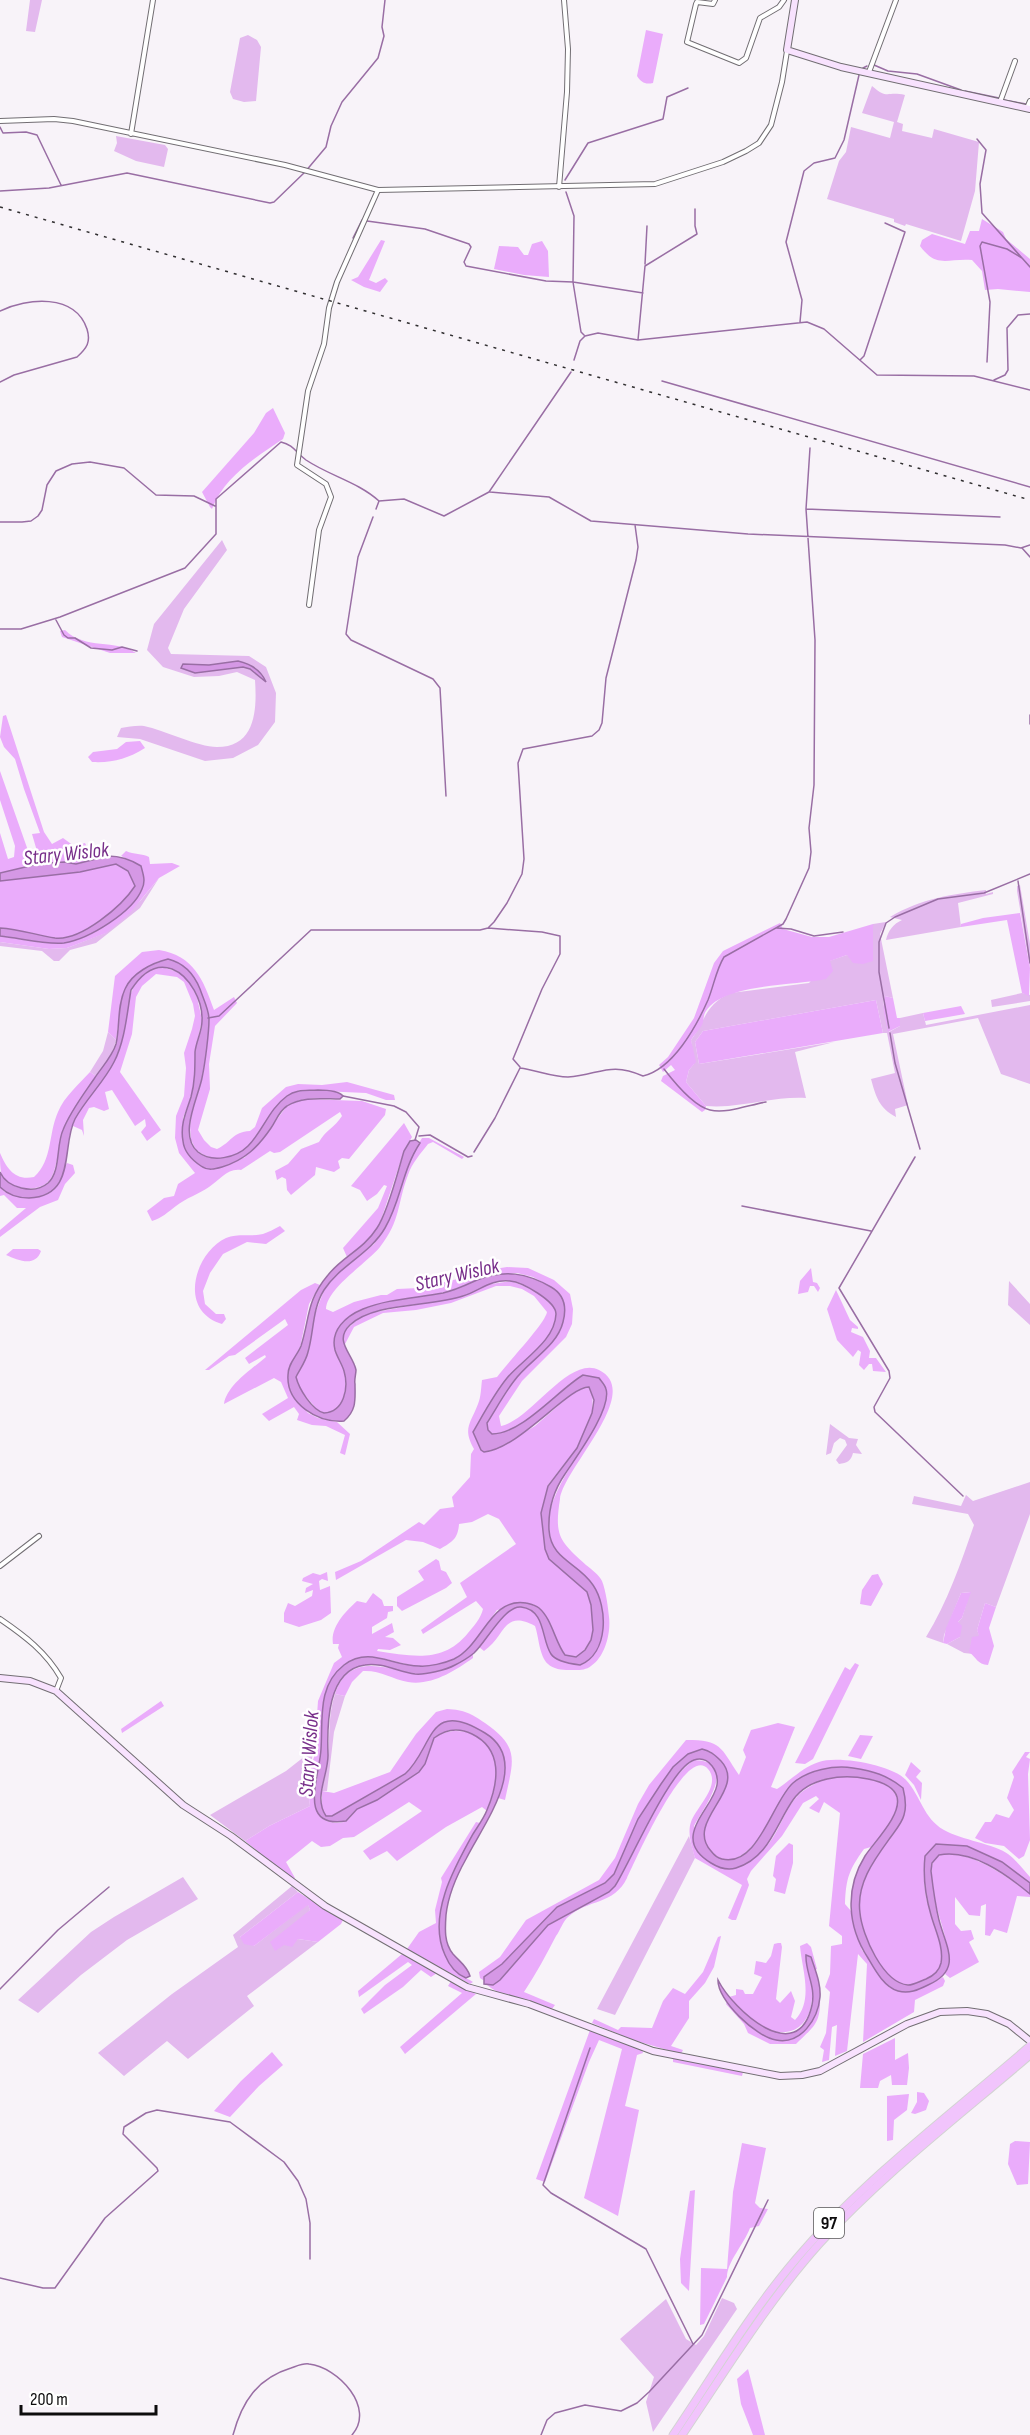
<svg xmlns="http://www.w3.org/2000/svg" width="1030" height="2435" font-family="'Sofia Sans Condensed',sans-serif">
<style>
.green{fill:#e3b9ee}
.forest{fill:#eaacfb}
.water{fill:#d598e5;stroke:#996ea4;stroke-width:1.5}
.lines{fill:none;stroke-linecap:round;stroke-linejoin:round}
.stream{stroke:#996ea4;stroke-width:1.5}
.street-casing{stroke:#726e73;stroke-width:6}
.secondary-casing{stroke:#726e73;stroke-width:8}
.primary-casing{stroke:#d3d3d3;stroke-width:9}
.street{stroke:#fff;stroke-width:4}
.secondary{stroke:#f8e2fe;stroke-width:6}
.primary{stroke:#f1c4fc;stroke-width:7}
.rail{stroke:#302e30;stroke-width:1.5;stroke-dasharray:3 6;stroke-linecap:butt}
.labels{text-anchor:middle;dominant-baseline:central;stroke-width:5;stroke-linejoin:round;paint-order:stroke}
.shield{fill:#fff;stroke:#565556;stroke-width:1.5}
.shield-label{font-size:18px;font-weight:bold;fill:#0d0c0d}
.water-label{font-size:21px;font-style:italic;fill:#782f8a;stroke:#fff}
</style>
<rect width="100%" height="100%" fill="#f8f3f9"/>
<path class="green" d="M30,0H42L35,32L26,31Z
M248,35L257,40L261,47L256,101L244,102L233,99L230,92L240,38Z
M872,86C888,100 886,91 905,95L897,122L903,124L902,131L932,138L934,129L979,142L975,191L961,241L906,224L905,226L894,222V219L827,199L839,161L846,152L851,127L890,138L894,122L862,113Z
M116,136L165,145L168,149L164,167L136,161L114,151L117,143Z
M222,540L227,550L184,609L168,648L171,654L249,656L266,667L276,693L275,722L258,745L233,758L205,761L140,739L117,737L121,728C128,727 137,725 144,726C164,730 198,747 217,747C256,747 257,709 255,680L237,672L219,676L194,677L163,667L147,650L154,624Z
M159,878L140,908L96,943L70,950L59,961H54L42,951L0,946V942L49,949L67,948L105,933L141,900Z
M1020,885L1030,944V968L1017,891V886Z
M986,890V894L993,892V894L958,903L961,927L886,940C888,931 893,924 902,920L890,917C920,899 952,894 986,890Z
M886,922L880,934L893,998L885,996L883,1002L889,1032L900,1026V1018L923,1013L926,1025L1030,1005V1084L1001,1074L978,1018L893,1034L908,1105L895,1109L896,1117C879,1108 876,1097 871,1079L895,1073L887,1033H883L876,1000L703,1031L695,1042L699,1064L834,1042L795,1052L806,1098C772,1096 739,1109 706,1106L686,1082L689,1070L694,1064L691,1040C706,1020 705,1004 731,993L809,983L829,961L847,955L872,961L873,924Z
M1022,993L1030,995V1001L992,1007L991,1000Z
M108,1032L116,1040C113,1054 104,1065 96,1076L90,1072L103,1051Z
M1009,1281L1030,1304V1325L1008,1305Z
M830,1424L849,1438L858,1439L856,1445L862,1454L853,1453C851,1461 847,1463 839,1464L836,1460L847,1445L845,1440L840,1438L834,1443L831,1453L826,1455Z
M1030,1482V1514L996,1607L985,1603L977,1630L980,1637L973,1654L964,1653L947,1644L960,1637L957,1623L962,1618L970,1592L961,1593L944,1635L943,1643L926,1637C947,1603 961,1563 974,1525L968,1514L912,1504L914,1496L961,1506L966,1495L973,1501Z
M335,1694L345,1696L334,1732L327,1791H322C323,1779 328,1769 328,1757C330,1735 328,1715 335,1694Z
M314,1749L307,1781L310,1806L269,1826L245,1841L210,1815L286,1771Z
M689,1836L695,1858L615,2015L597,2009Z
M183,1877L198,1899L127,1940L81,1975L38,2013L18,2000L91,1932L114,1917Z
M292,1886L298,1892L240,1937L254,1946L308,1904L310,1910L284,1945L298,1939L318,1942L247,1996L254,2006L188,2059L167,2041L124,2076L98,2053L172,1994L238,1947L233,1935Z
M722,2298L734,2303L737,2309L653,2432L646,2402L654,2377L620,2339L666,2299L686,2339L696,2345L704,2336Z"/>
<path class="forest" d="M646,30L663,34L653,83C645,85 641,82 637,76Z
M982,219L1003,232L1006,239L1030,259V292L998,289L985,290L982,271L972,260C947,258 937,269 920,246L922,240L932,234L965,244L970,231H979Z
M381,240L385,241L369,280L376,283L385,278L388,281L380,292L364,287L351,280L358,277Z
M542,241L548,251L549,277L524,275L494,269L499,246L518,247L524,255H528L532,244Z
M273,408L285,433L283,439C256,457 224,477 212,509L210,507L202,492L254,433L266,413Z
M65,630C85,650 116,639 136,653H110L62,637L60,631Z
M6,715L44,832L52,844L63,838L74,846L85,843L90,853L110,852V856L76,864L64,862L0,873V833L8,859L14,857L15,846L0,800V771L31,859L39,858L32,834L40,833L24,789L15,759L4,747L0,737L3,716Z
M140,741L145,748C127,759 113,763 92,762L88,757L93,752L117,749L126,742Z
M126,851C134,855 142,853 149,857L150,864L172,863L180,866L159,878L130,913L106,933L67,948L49,949L0,942V936C16,938 35,943 52,943C89,941 121,919 142,890L132,861L121,856Z
M116,864C128,867 133,875 135,887C121,906 81,941 55,938C36,935 19,929 0,928V881L80,872Z
M1020,913L1030,968L1029,996L1022,993L1007,920L961,927V924L983,918Z
M780,923L783,929L812,937H829L873,924V961L863,964L853,963L847,955L830,961L833,971L826,979C794,986 724,983 706,1011C703,1015 704,1021 702,1025C699,1030 694,1035 691,1040L696,1062L689,1070L686,1082L706,1106L705,1110L702,1112L661,1081L663,1076L675,1070L671,1065L663,1072L659,1065L668,1057L694,1018L714,963L723,951Z
M159,950C194,956 203,979 214,1010L234,997L237,1003L215,1026L209,1064L210,1089L198,1130L204,1140L211,1147L217,1149C232,1142 232,1132 250,1131L255,1127L262,1108L286,1087L298,1084L322,1085L347,1082L394,1095L395,1100H386L366,1093L299,1090L248,1147L240,1152L230,1157L216,1159L204,1155L196,1150L191,1140L190,1126L192,1112L203,1076L209,1018L196,980L159,961C119,979 122,1001 116,1040L108,1032L115,976L142,952Z
M162,967L181,973L191,984L197,997L202,1020L195,1051L196,1070L191,1097L183,1118L194,1161L244,1158L262,1140L286,1107L295,1102L306,1099L362,1101L386,1109L385,1115L349,1159L342,1158L338,1161L340,1168L334,1172L316,1167L315,1175L291,1195L287,1190L286,1179L282,1177L277,1180L275,1171L288,1164L301,1149L319,1142C325,1131 335,1127 342,1116L340,1112L280,1152L274,1153L270,1151L241,1170C227,1168 220,1180 209,1187C199,1194 186,1198 176,1206C168,1212 162,1218 152,1221L147,1211L164,1198L174,1196L178,1184L195,1173L179,1153L175,1138L176,1116L184,1096L186,1068L184,1053L192,1029L195,1016L193,1004L184,982L177,977L156,974L142,986L136,997L132,1034L120,1072L161,1130L147,1141L141,1132L146,1126L145,1119L135,1126L112,1090L105,1092L109,1109L104,1111L94,1107L89,1108L83,1120L84,1136L82,1130L73,1126L74,1120C83,1108 89,1096 97,1085C104,1075 113,1066 118,1054C130,1024 120,973 162,967Z
M885,996L893,998L897,1018H900V1026L888,1032C886,1021 881,1007 885,996Z
M876,1000L883,1033L699,1064L695,1042L703,1031Z
M961,1006L965,1014L925,1021L923,1013Z
M90,1072L96,1076C79,1100 67,1128 58,1156C55,1165 55,1175 48,1182C37,1193 10,1189 2,1176C0,1170 0,1160 0,1153C7,1169 15,1181 34,1177C53,1160 48,1134 58,1112C64,1097 79,1084 90,1072Z
M404,1123L412,1137L404,1151L379,1226L366,1244L347,1257L343,1248L378,1208L387,1186L384,1185L377,1194L367,1201L360,1190L351,1186Z
M422,1138H429L464,1157L462,1159L433,1142L428,1144C421,1153 412,1163 408,1175C397,1204 401,1220 380,1247C367,1263 327,1288 326,1309L333,1312L354,1302L381,1295H387L397,1289L419,1288L466,1277L482,1271L507,1267L528,1268L554,1280L570,1294L573,1309L572,1324L566,1337L522,1381L499,1416L501,1426C531,1420 569,1355 599,1370C644,1392 564,1468 560,1499C554,1537 560,1541 586,1565C591,1569 599,1575 602,1581C606,1591 608,1607 609,1617C611,1633 605,1657 591,1666C585,1671 576,1670 569,1670C562,1670 553,1669 548,1664C539,1656 539,1637 535,1626C503,1609 506,1636 484,1651L479,1647L502,1617L513,1608L521,1606L531,1610L537,1616L543,1629L569,1663L595,1654L593,1584C582,1572 563,1564 555,1550C525,1502 603,1439 607,1390L583,1375C557,1391 522,1434 492,1434L488,1430L487,1423L515,1379L560,1330L556,1290L533,1277L517,1273L493,1275L446,1292L365,1308L343,1323C342,1336 340,1352 342,1365C342,1368 345,1371 345,1374C348,1392 341,1418 319,1412L299,1388L296,1378L308,1353L314,1317L324,1290L336,1275L374,1244L384,1230L409,1160Z
M67,1163L73,1165L75,1173L65,1184L58,1200L40,1207L0,1237V1230L26,1208H17L4,1195L0,1196V1187L5,1192L53,1190Z
M280,1226L285,1231L266,1244L247,1242L223,1254L210,1273L203,1291L205,1304L216,1314H224L226,1319L222,1324C177,1311 195,1252 226,1238C238,1233 251,1237 263,1234C269,1232 274,1229 280,1226Z
M13,1249H38L41,1251C35,1268 18,1260 6,1255Z
M811,1268L813,1282L817,1283L820,1288L818,1292L814,1286H810L808,1292L798,1294L800,1281Z
M511,1281C523,1285 554,1298 556,1311C557,1317 553,1329 550,1334C540,1350 521,1362 508,1377C494,1394 484,1413 473,1432L481,1450L489,1452L496,1449L535,1426L576,1390L589,1387L593,1393L592,1413L577,1448L548,1485L541,1513L545,1549L549,1559L587,1592L591,1605L593,1630L591,1640L580,1656L576,1658L565,1655C556,1643 546,1606 531,1604C521,1603 507,1609 497,1610C485,1627 474,1648 456,1658C446,1663 427,1668 416,1666C388,1662 362,1646 339,1670C316,1693 324,1723 321,1752C319,1770 303,1815 330,1822C334,1823 340,1823 344,1822C350,1820 352,1814 356,1810C361,1805 388,1793 396,1788C413,1777 428,1757 434,1738C456,1722 492,1734 496,1764C499,1779 491,1797 487,1811L482,1807L446,1827L397,1861L387,1851L370,1860L363,1851L422,1811L409,1802L354,1837L343,1838L330,1846L321,1847L312,1841L286,1862L295,1878L292,1879L245,1841L269,1826L310,1806L307,1781L314,1757L318,1701L334,1663L342,1657L338,1648L339,1644H333C330,1627 346,1611 357,1601L366,1603L373,1593L382,1600L384,1606H393V1611L388,1612L387,1618L372,1627V1634L392,1623L394,1632L385,1637L393,1638L401,1645L390,1650L378,1649L377,1651C412,1656 443,1664 468,1633C474,1626 481,1618 483,1609L476,1601L423,1634L421,1630L467,1597L460,1583L516,1544L499,1519L488,1514L472,1522L459,1524C458,1539 452,1542 440,1549L423,1542L406,1540L336,1580L335,1572L361,1561L419,1522L424,1525L440,1509L454,1507L452,1497L470,1477L471,1454L474,1449C462,1428 471,1423 478,1404C481,1397 481,1388 482,1380L497,1377C507,1363 545,1324 547,1312L534,1296L522,1289L510,1286H496L451,1303L416,1310L383,1313L354,1327L344,1346V1332L359,1318L370,1313L465,1296L484,1285Z
M315,1283L320,1285L309,1304L300,1348L290,1365L289,1389L308,1413L318,1418L337,1422L350,1434L345,1455L340,1453L345,1435L326,1426L312,1425L297,1420L299,1414L294,1407L269,1421L262,1414L288,1398L281,1382L274,1378L224,1404C227,1385 252,1369 266,1357L265,1355L249,1364L245,1358L288,1325L285,1319L235,1355L229,1356L209,1370H205L301,1290Z
M836,1290L850,1320L858,1327V1329L852,1328L851,1332L863,1337L870,1351L869,1358H876L886,1372L873,1371L872,1364H869L864,1370L859,1365L861,1352L858,1350L853,1357L837,1340L827,1309Z
M436,1559L439,1561L441,1570L446,1572L452,1583L446,1588L402,1611L397,1606V1597L424,1580L418,1571Z
M327,1572L328,1581L322,1579L319,1581L320,1590L330,1586L331,1613L321,1620L299,1627L284,1622V1613L288,1603L295,1606L312,1596L313,1590L305,1593L306,1588L313,1584L302,1581L303,1578L313,1573L320,1575Z
M878,1574L883,1584L871,1606L860,1604L862,1590L872,1575Z
M971,1592L962,1618L958,1622L962,1626L960,1637L947,1644L943,1643L946,1628L961,1593Z
M985,1603L996,1607L989,1628L994,1646L988,1665C977,1664 977,1658 969,1652L972,1637L979,1636L977,1630Z
M473,1654V1658C455,1671 431,1686 408,1682C392,1679 380,1670 363,1671L352,1682L345,1696L335,1694C346,1659 374,1664 403,1671C408,1672 412,1674 417,1674C437,1674 456,1664 473,1654Z
M855,1663L859,1665L813,1759L805,1764L795,1763L845,1667L850,1670Z
M161,1701L164,1706L122,1733L121,1729Z
M447,1709C465,1710 470,1713 485,1723C521,1748 513,1761 505,1800L498,1798L504,1772L486,1733L439,1725L415,1765L405,1774L332,1816H326L322,1810V1791L334,1793L390,1772L416,1734L436,1712Z
M778,1723L795,1727L771,1787L777,1789C791,1780 803,1767 819,1762C837,1755 893,1765 906,1780C921,1796 923,1818 944,1830C961,1840 995,1844 1008,1854C1016,1860 1023,1869 1030,1877V1883L1002,1862L967,1846L925,1856C923,1869 924,1883 926,1897C930,1915 947,1950 940,1968C937,1974 928,1978 922,1981C914,1984 908,1986 900,1983C880,1976 860,1929 859,1909C859,1883 872,1863 886,1843C891,1837 897,1831 899,1824C902,1813 902,1799 903,1788L845,1767L787,1789C776,1809 749,1873 718,1857C710,1853 704,1844 704,1835C705,1813 724,1797 728,1776L710,1751C693,1748 685,1756 674,1767L614,1874L605,1883L557,1907L502,1964L483,1980L480,1978L479,1972L500,1957L526,1920L599,1880L615,1858L638,1804L649,1785L686,1740C722,1740 720,1747 739,1775L746,1757L743,1750L751,1730Z
M860,1735L873,1736L861,1759L848,1756Z
M1025,1752H1030L1026,1757L1030,1759L1028,1774L1030,1840L1024,1856L1019,1859L1004,1846L985,1843L975,1838L985,1822H991L996,1814L1009,1818L1014,1810L1007,1798L1014,1777L1012,1772Z
M694,1760C740,1761 704,1807 694,1826L706,1860L742,1866C750,1861 758,1855 764,1849C782,1831 784,1803 806,1789C814,1784 823,1779 832,1777C848,1774 894,1778 897,1799C900,1817 881,1835 871,1847L864,1849C849,1870 846,1878 845,1904L851,1911L862,1950L890,1988L933,1983L943,1977L945,1981L943,1986L915,2000L914,2012L863,2042L867,1964L858,1954L847,2051L835,2056L837,2025L832,2027L829,2060L822,2062L824,2050L820,2047L826,2033L830,1992L825,1987L830,1974L831,1946L842,1944V1936L829,1926L840,1813L824,1802L819,1813L809,1808L819,1799L816,1796L803,1803L782,1836L751,1871L747,1879L749,1885L736,1920H732L728,1918L742,1885L695,1858C692,1847 687,1833 691,1822C696,1807 722,1785 708,1769C686,1743 635,1862 627,1878C614,1905 588,1899 568,1917C563,1921 560,1931 556,1936C546,1955 536,1974 524,1992L555,2005L552,2009C533,2003 502,1998 487,1985H493L500,1980L548,1925L609,1892L615,1886C639,1849 659,1784 694,1760Z
M911,1762L921,1771L916,1777L922,1783L921,1800L914,1785L905,1775Z
M476,1822L480,1823C458,1860 421,1919 450,1960C453,1965 456,1972 460,1975C464,1978 469,1979 473,1982L470,1984L407,1949L419,1932L436,1923L435,1910L442,1882L441,1878Z
M789,1843L793,1845V1863L785,1894L774,1891L776,1879L773,1876L776,1856Z
M947,1853C979,1856 1005,1875 1030,1894V1897L1017,1896L1007,1933L994,1929L990,1936L985,1935L986,1904L981,1906L980,1916L969,1915L955,1897V1924L961,1931L971,1930L974,1939L969,1942L979,1962L950,1978L945,1974C961,1950 919,1890 935,1857Z
M298,1892L343,1920L341,1924L318,1942L298,1939L292,1947L284,1945L275,1951L270,1942L310,1910L308,1905L254,1946L244,1944L240,1937Z
M721,1936L714,1967L705,1983L689,2001V2018L671,2046L683,2050L681,2054L633,2040L592,2023L594,2019L618,2030L621,2027L652,2028L663,2001L673,1988L685,1994L703,1972L718,1937Z
M778,1943H781L782,1947L776,1999L780,2003L791,1991L795,2001L791,2017L795,2020C814,2000 802,1970 800,1946L807,1943L811,1947L817,1969L815,1970L811,1957L806,1959C831,2036 775,2058 729,1997L736,1995V1989L743,1990L745,1994H753L762,1977L754,1974L756,1961L766,1963L771,1956L774,1944Z
M402,1954L437,1973L431,1977L421,1970L403,1987L364,2014L361,2009L385,1985L412,1965L408,1962L359,1997L358,1991Z
M451,1981L476,1994L405,2054L400,2047L462,1993L448,1986Z
M820,1996C821,2024 814,2026 796,2044H770L748,2033L744,2024L726,2004L727,2002L737,2015L768,2038L789,2040L817,2012Z
M590,2030L642,2049L643,2053L637,2055L625,2106L639,2110L618,2216L584,2198L622,2049L599,2040L589,2062L545,2182L536,2179Z
M895,2038V2060L908,2053L909,2068L907,2085H892L891,2075L880,2081L878,2088H860L863,2054Z
M272,2052L283,2065L259,2086L230,2117L214,2111L241,2081Z
M673,2058L743,2072L742,2076L673,2062Z
M917,2092L924,2093L929,2101L926,2110L915,2114L911,2113L917,2102Z
M909,2094L907,2110L894,2120L893,2140L887,2141V2096Z
M1015,2141L1030,2142L1028,2184L1017,2185L1008,2164L1010,2144Z
M742,2143L766,2148L755,2203L760,2208L768,2209L759,2226L750,2228C744,2244 727,2262 727,2277L704,2324L700,2325L701,2268L727,2269L733,2192Z
M695,2190L689,2291L681,2283L680,2259L690,2191Z
M748,2369L765,2435H753L741,2404L737,2379Z"/>
<path class="water" d="M238,661C251,664 261,670 266,682L250,669L243,667L195,673L181,668L183,664L209,665Z
M108,856C121,856 130,859 141,866C143,874 146,881 142,889C133,912 89,939 64,943C45,945 20,938 0,936V928C19,929 36,935 55,938C81,941 122,906 135,886L128,871L116,864L80,872L0,881V873L38,864L64,862L76,864Z
M168,959C184,963 194,974 200,989C203,998 209,1010 209,1019C209,1033 205,1064 202,1078C198,1098 178,1135 198,1152C212,1163 236,1158 248,1146C263,1131 269,1109 287,1096C297,1089 306,1091 318,1090C325,1090 338,1090 343,1096L340,1099C323,1099 302,1096 287,1106C279,1111 276,1121 271,1128C258,1147 245,1160 222,1167C215,1169 208,1171 201,1166C192,1160 184,1152 183,1141C180,1125 186,1112 191,1097C195,1082 195,1068 195,1052C196,1042 202,1031 202,1021C203,1001 190,976 172,969C153,962 140,976 131,990C127,1013 125,1041 114,1062C104,1082 86,1099 75,1119C61,1146 77,1196 29,1198C17,1198 8,1195 0,1187V1172C7,1188 34,1195 48,1183C61,1171 56,1145 63,1130C70,1112 83,1095 94,1079C101,1068 112,1057 116,1044C120,1027 117,1006 125,989C132,973 152,963 168,959Z
M416,1140L420,1143C402,1170 401,1201 385,1228C370,1254 340,1265 324,1290C312,1309 314,1332 308,1352C306,1361 300,1369 296,1377C299,1389 312,1410 324,1413C344,1412 349,1388 344,1371C342,1364 337,1357 335,1350C330,1330 346,1316 363,1309C387,1299 417,1298 443,1293C456,1290 466,1285 477,1280C504,1269 527,1273 551,1287C565,1295 567,1307 563,1322C557,1347 528,1361 514,1381C504,1394 496,1409 487,1423L488,1430L492,1434C522,1434 558,1390 583,1375L599,1378C601,1381 605,1385 606,1389C612,1409 576,1457 565,1474C554,1490 548,1510 549,1530C551,1560 579,1563 593,1585C608,1607 609,1653 580,1665C572,1664 556,1662 551,1654C541,1639 546,1610 521,1607C505,1605 486,1642 474,1653C468,1658 461,1662 455,1665C446,1670 425,1675 415,1674C399,1672 381,1662 365,1665C327,1670 327,1725 328,1754C329,1774 313,1797 326,1816H332L405,1774C434,1748 427,1697 485,1733C533,1762 482,1826 466,1859C457,1875 448,1897 446,1915C445,1929 444,1943 453,1954C460,1962 467,1966 470,1976L466,1978C456,1974 449,1965 445,1955C427,1916 454,1868 473,1834C478,1826 484,1818 487,1810C499,1782 503,1749 472,1734C458,1727 446,1729 434,1738L425,1764L419,1772L377,1800L357,1809L346,1821C296,1829 320,1775 321,1749C323,1719 317,1686 344,1665C369,1646 392,1666 419,1666C429,1667 445,1663 454,1659C483,1645 490,1597 526,1603C530,1604 535,1605 539,1608C552,1619 555,1642 565,1655L576,1657L585,1650L591,1640L593,1630L591,1605L587,1592L549,1559L545,1549L541,1513L548,1486L577,1448L592,1413L594,1400L589,1387C569,1386 519,1449 484,1452L481,1450L473,1432C484,1413 494,1394 507,1378C523,1359 555,1341 556,1314C556,1301 522,1282 510,1281C490,1279 480,1291 463,1296C431,1307 374,1302 350,1325C333,1341 353,1354 356,1370C356,1374 354,1380 355,1384C355,1399 357,1410 344,1421C318,1423 286,1404 288,1375C288,1363 297,1356 301,1346C310,1318 306,1301 328,1275C343,1256 363,1250 377,1228C388,1212 398,1171 404,1151L410,1141Z
M702,1749C710,1751 714,1754 721,1761C748,1790 684,1821 711,1851C714,1855 717,1858 722,1859C758,1868 773,1800 793,1783C808,1770 834,1765 853,1768C873,1771 887,1775 903,1788C905,1796 907,1806 904,1815C902,1823 895,1831 890,1838C874,1860 856,1884 860,1913C862,1935 883,1983 908,1985C914,1985 920,1981 926,1979C933,1976 939,1972 941,1963C944,1947 935,1930 931,1915C925,1895 923,1875 925,1856L936,1844L967,1846L1002,1862L1030,1883V1894C1006,1874 972,1849 939,1855L932,1863L931,1871C933,1888 935,1904 939,1920C946,1947 963,1970 928,1985C918,1990 909,1994 898,1991C884,1987 875,1970 868,1958C847,1926 845,1888 865,1856C874,1842 902,1815 897,1797C894,1786 878,1781 868,1779C843,1774 809,1777 793,1800C776,1824 769,1858 736,1868C727,1871 719,1868 711,1863C669,1838 713,1809 717,1785C719,1772 709,1755 694,1760C670,1768 631,1861 615,1886L609,1892L548,1925L500,1980L493,1985L484,1984V1977L502,1964L557,1907L605,1883L614,1874L638,1819L661,1784L673,1767L688,1754Z
M806,1955L811,1957C815,1970 821,1983 820,1997C818,2019 801,2045 776,2040C756,2037 717,2000 718,1980C733,2010 798,2069 812,2005C816,1986 805,1972 806,1955Z"/>
<g class="lines">
<path class="stream" d="M874,65L888,71L917,74L961,90
M863,68L867,66
M965,91L999,98
M1004,100L1026,104
M0,127L3,133L26,132L37,135L61,185
M977,139L986,150L980,184L982,213L1030,267
M565,180L588,143L663,119L667,97L688,88
M0,191L49,188L127,173L270,203L274,202L305,172L326,147L331,126L342,102L378,58L384,36L382,27L385,0
M566,192L574,216L573,282L581,332L584,335
M367,221L425,229L469,244L471,247L464,262L466,266L546,281L573,282L643,293
M353,238L362,220
M645,264L647,226
M0,311C27,298 75,293 87,329C91,342 87,348 77,357L14,375L0,382
M800,322L802,300L786,242L804,171L814,163L835,158L844,140L859,75
M638,340L645,266L697,234L695,226V209
M574,360L580,341L585,336L598,333L638,340L807,322L824,329L877,375L974,376L1030,390
M860,360L864,356L905,232L885,223
M987,362L990,302L980,246L982,242L1007,249L1022,258
M994,380L1005,375L1008,370L1007,328L1018,315L1030,314
M662,381L1030,487
M490,492L549,497L591,521L748,534L1005,545L1021,548L1030,545
M376,509L379,501
M806,509L810,448
M373,517L358,557L346,634L351,640L433,679L440,688L446,796
M0,522H22L31,521L38,516L42,510L47,485L56,471L72,464L90,462L124,468L156,495L194,496L215,506
M1022,548L1030,557
M56,620L64,635L68,638H75L91,648L112,650L122,647L137,651
M0,629H21L60,617L185,568L216,534V499L281,442C294,445 296,453 306,460C330,476 358,482 379,501L404,499L444,516L489,492L571,372
M1030,715V724
M1018,881L1030,963
M488,928L542,932L560,936V954L542,989L513,1059L520,1067
M777,928L791,929L814,936L843,932
M208,1018L219,1016L311,930H480L488,928L494,922L507,903L522,874L524,859L518,763L523,749L592,736L599,730L602,723L606,678L636,560L638,547L635,525
M889,1028L879,972V942L886,923L895,917L938,899L984,893L1030,874
M890,1033L895,1063L920,1149
M664,1069C674,1082 693,1106 710,1110C726,1114 749,1105 766,1102
M343,1096L394,1106L406,1112L419,1127L415,1140
M419,1136L430,1135L468,1157L472,1156
M474,1152L495,1118L520,1068C536,1070 552,1077 568,1077C599,1075 610,1061 643,1076C673,1069 696,1027 708,1000C714,985 716,970 724,957L783,924L786,919L809,868L811,852L809,828L814,785L815,640L806,509L1000,517
M915,1157L839,1288L889,1371L890,1378L874,1407L875,1412L963,1496
M742,1206L871,1231
M0,1989L58,1930L109,1887
M590,2048L543,2185L551,2193L646,2249L693,2344
M0,2278L43,2288H55L105,2218L158,2171L157,2168L123,2134L124,2127L146,2113L157,2110L230,2122L284,2162L298,2181L306,2199L310,2223V2259
M233,2435C242,2401 258,2378 291,2368C297,2366 303,2363 309,2364C338,2367 376,2408 352,2435
M541,2435L547,2420L555,2413L585,2405L621,2411L637,2403L649,2392L702,2335L768,2200"/>
<g class="street-casing">
<path id="street" d="M715,0L713,4L697,2L696,4L687,42L739,63L746,58L760,18L779,7L784,0
M869,72L896,0
M1000,102L1015,61
M1027,108L1030,101
M0,121L54,119L73,121L285,165L378,190L655,184L723,162L746,151L759,143L771,125L782,82L787,51
M131,134L153,0
M559,187L567,92L568,49L564,0
M309,605L319,530L331,497L326,484L297,465L308,391L324,344L329,308L337,282L378,190
M0,1566L39,1536
M0,1619C25,1636 46,1652 61,1678L56,1691"/>
</g>
<g class="secondary-casing">
<path id="secondary" d="M795,0L787,50L841,67L1030,109
M0,1678L30,1681L56,1691L183,1805L231,1836L325,1906L467,1987L529,2004L653,2051L780,2076L802,2075L820,2071L907,2024L940,2012L967,2011L987,2014L1009,2024L1030,2041"/>
</g>
<g class="primary-casing">
<path id="primary" d="M673,2435C715,2373 754,2306 804,2250C871,2174 954,2112 1030,2046
M682,2435C726,2370 767,2302 820,2243C883,2174 959,2116 1030,2055"/>
</g>
<use href="#street" class="street"/>
<use href="#secondary" class="secondary"/>
<use href="#primary" class="primary"/>
<path class="rail" d="M0,207L1030,500"/>
</g>
<g class="labels">
<rect class="shield" x="814" y="2208" width="30" height="30" rx="4.5"/>
<g class="shield-label">
<text x="829" y="2223">97</text>
</g>
<g class="water-label">
<text transform="translate(66 854) rotate(-6)">Stary Wislok</text>
<text transform="translate(457 1275) rotate(-13)">Stary Wislok</text>
<text transform="translate(309 1754) rotate(-86)">Stary Wislok</text>
</g>
</g>
<path d="M21 2405v9h135v-9" fill="none" stroke="#0d0c0d" stroke-width="3"/>
<text x="30" y="2405" font-size="18" fill="#0d0c0d" stroke="#ffffff" stroke-width="4.5" paint-order="stroke">200 m</text>
</svg>
